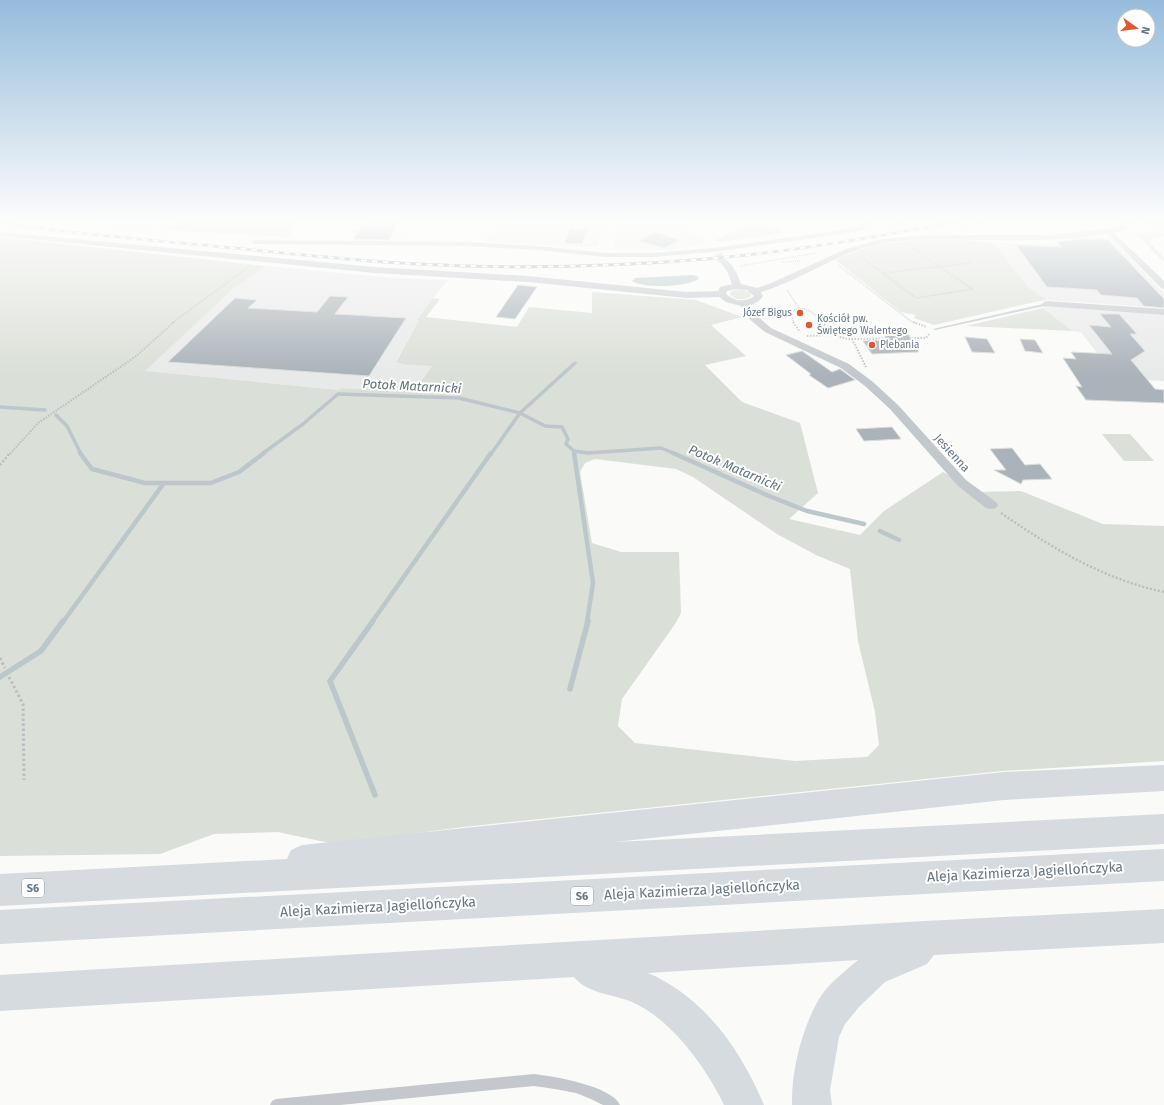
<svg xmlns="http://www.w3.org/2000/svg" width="1164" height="1105" font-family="'Fira Sans',sans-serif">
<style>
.built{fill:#e8e9e9}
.green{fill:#dadfd7;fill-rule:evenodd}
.water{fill:#bbc7cb}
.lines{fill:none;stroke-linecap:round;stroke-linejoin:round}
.stream-far2{stroke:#bbc7cb;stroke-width:3.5}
.stream-far1{stroke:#bbc7cb;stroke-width:4.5}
.stream{stroke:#bbc7cb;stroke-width:5.5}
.building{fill:#aab3b9;stroke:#dcdcda}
.minor-tunnel{stroke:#d5d9db;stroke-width:8;stroke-dasharray:8 4;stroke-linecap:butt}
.path-far3{stroke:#bbbfc2;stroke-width:1.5;stroke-dasharray:1 1;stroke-linecap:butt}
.path-far2{stroke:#bbbfc2;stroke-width:2;stroke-dasharray:1.5 1.5;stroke-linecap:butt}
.path-far1{stroke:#bbbfc2;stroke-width:2.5;stroke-dasharray:2 2;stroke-linecap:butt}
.path{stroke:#bbbfc2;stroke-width:3;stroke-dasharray:2.5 2.5;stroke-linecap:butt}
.service{fill:#c3c8cc;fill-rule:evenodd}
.minor{fill:#c3c8cc;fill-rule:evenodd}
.secondary{fill:#d6dbdf;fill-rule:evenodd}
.motorway{fill:#d6dbdf;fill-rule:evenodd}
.rail-casing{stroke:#a2aab0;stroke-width:3}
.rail{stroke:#fff;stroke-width:2;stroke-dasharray:5.5;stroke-linecap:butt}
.poi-dot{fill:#e4572e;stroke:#fff;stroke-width:1.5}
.labels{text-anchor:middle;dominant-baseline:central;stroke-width:4;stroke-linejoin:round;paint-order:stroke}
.far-poi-label{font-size:10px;fill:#657683;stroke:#fff;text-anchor:start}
.shield{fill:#fff;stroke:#939fa8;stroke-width:1}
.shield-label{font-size:11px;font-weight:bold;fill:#657683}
.street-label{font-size:12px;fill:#657683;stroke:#fff}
.water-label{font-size:13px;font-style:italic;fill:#60757c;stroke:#fff}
.near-street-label{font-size:14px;fill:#657683;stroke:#fff}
</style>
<rect width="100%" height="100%" fill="#fafaf8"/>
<path class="built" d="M71,220H163L150,230L146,231L127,230Z
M506,220H533L598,224L604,227L597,246L589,247L483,242Z
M617,220H692L679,227L707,243L672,250H617L613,246L619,228L625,226Z
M1085,236L1111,238L1164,293V308L1047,300L1029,288L1008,262L997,244L1001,243L1059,245L1057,242Z
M266,266L394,278L448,280L416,319L419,320L396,361L406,365L432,366L413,392L341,388L339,390L144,371L232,290Z
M1043,305L1164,315V381L1117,379L1081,332L1072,331L1043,308Z"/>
<path class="green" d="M178,220H302L287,237L164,230Z
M752,223L778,229L780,231V233L722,242L715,240Z
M1157,232L1164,233V236L1152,238L1150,243L1164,258V262L1135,234Z
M0,237L266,266L232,290L145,371L339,390L341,388L413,392L432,366L406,365L396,362L419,320H416L433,298L440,299L426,317L517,327L529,307L592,313V292L696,300L742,317L711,325L746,356L705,365L742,402L800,423L818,493L789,519L860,535L884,511L943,472L979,492L1021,491L1103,524L1164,526V761L1002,771L463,827L334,844L278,832L214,834L160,854L0,856ZM595,459L676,469L693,477L777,534L816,555L850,569L858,641L875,712L879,745L867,757L795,761L635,743L618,726L622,699L675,624L681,613L679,552H621L592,543L580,472L585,463Z
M915,240H965L995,243L1008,262L1029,288L1047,300L1035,302L934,325L914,318L916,315L901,312L835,260L872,245Z
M740,289L750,292L751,296C745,301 736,300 730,295V293L732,291Z
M1043,308L1072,331L966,326Z
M1102,434H1130L1154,461H1124Z"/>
<path class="water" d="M692,275L697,276L699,279C686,287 645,289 632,281L635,278Z"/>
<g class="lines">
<path class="stream-far2" d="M0,407L45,410
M56,415L67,426L81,454
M574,451V454
M262,454L303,424L338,394L459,398L520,413L545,426L562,427L568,439L566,444L574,451L588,453L661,448L676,454
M491,454L520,413L575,363"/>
<path class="stream-far1" d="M80,453L92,469L145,483H211L239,472L264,453
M574,453L593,583L587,622
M673,453L769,496L807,511L864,524
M880,531L899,540
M63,622L164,483
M372,622L491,453"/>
<path class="stream" d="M373,621L330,681L375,795
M0,677L41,651L63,621
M570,689L588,621"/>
</g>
<path class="building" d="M371,221H399L389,240L353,239L363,224H369Z
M570,228L587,229L582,244L564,243Z
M655,232L680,240L664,248L639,241Z
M1081,239L1108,240L1164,299V308L1144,306L1137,298L1101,295L1097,290L1047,287L1016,245L1062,247L1057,242Z
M518,285L537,287L515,319L496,317Z
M330,296L348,297L335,314L406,318L369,376L168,362L235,298L257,300L248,308L317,312Z
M1100,314H1119L1137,334H1130L1145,351L1131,360L1155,389L1164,390V403L1086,400L1076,386L1082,387L1063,358L1076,359L1071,352L1112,354L1089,325L1111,327Z
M880,327H904L919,352L872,354L863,341L887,340Z
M965,337L987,339L995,353L972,352Z
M1020,339L1035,340L1043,353L1025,351Z
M802,351L832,372L840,369L855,380L828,388L809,375L811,374L786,355Z
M892,427L901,439L864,441L856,429Z
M1012,448L1025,465L1040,464L1052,479L1023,480L1021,484L994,470H1006L990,449Z"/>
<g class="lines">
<path class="minor-tunnel" d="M717,254L722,260"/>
<path class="path-far3" d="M1079,220L1086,223
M885,222L906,220
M882,226L921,220
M963,227L990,220
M353,232L379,229L404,233
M912,248L972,289
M861,257L916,298L973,289
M781,262L800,261
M838,265L912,322L916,323
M740,266L816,253
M883,273L971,263
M787,290L802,313
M776,308L793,310
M172,323L247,268
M794,323L790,312C807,304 812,312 823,323"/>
<path class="path-far2" d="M793,322L800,332
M822,322L828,328L831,335
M913,322L927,327
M821,327H826
M807,336L831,335L849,339L926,338L930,333
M852,339L866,367
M10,454L38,423L135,357L174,322"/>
<path class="path-far1" d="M0,465L10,453
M1001,513C1052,548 1103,579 1164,592"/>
<path class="path" d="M0,658L5,668
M9,677L23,704L24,780"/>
<path class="service" d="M1047,303H1049V305L935,330L933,329Z
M534,1074C553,1076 612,1086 620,1105H603L591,1099L576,1093L555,1089L534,1086L340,1105H270L272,1101L276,1099Z"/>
<path class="minor" d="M869,220H878L862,230L835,235L713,252L653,257H605L538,250L466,246L255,244L251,242L255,240L466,242L538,246L605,253H653L713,248L835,231L857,226Z
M1127,220H1135L1128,228L1114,233L1164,281V289L1161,288L1115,241L1106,234C1068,240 1029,241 991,240C955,240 918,237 882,243C839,251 803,280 761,292L763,296C760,301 756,303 750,305L755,314L771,328L849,364L873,382L898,405L966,480L996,502L998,505L996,508L991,509L986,508L958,486L890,409L865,386L841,368L765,332L748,318L741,306L726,302L719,297L686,298L528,282L375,273L0,236V232L375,267L528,276L686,292L718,291L720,287L732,284L727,271L718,260L722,258C733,261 737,274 741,284L757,288L769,284L846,249L882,239L929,235H1047L1114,228L1122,224ZM737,289L747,290L754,296C746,303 734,301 726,294L727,291Z
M1047,301L1164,309V315L1044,306L1042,304L1044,302Z"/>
<path class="secondary" d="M1134,220H1154L1164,222V228L1135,222Z"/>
<path class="motorway" d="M1164,765V791L1004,800L615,842L1164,814V844L0,906V874L287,859L291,850L302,845L1004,772Z
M1164,849V881L0,944V910Z
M1164,909V943L934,955L927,964L885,982L859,1007L845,1024L839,1037L830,1090L832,1105H792C791,1072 802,1028 819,999C828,984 844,972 858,960L648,973C704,997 741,1050 764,1105H724C706,1067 671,1019 632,1002C613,994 588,994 574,977L0,1011V975L925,921Z"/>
<g class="rail-casing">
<path id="rail" d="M0,223C74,234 149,240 223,247C288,253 353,261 418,264C513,269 610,267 705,259C793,252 880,236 966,220"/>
</g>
<use href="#rail" class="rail"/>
</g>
<linearGradient id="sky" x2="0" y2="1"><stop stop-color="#96bcdc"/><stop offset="0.59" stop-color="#fdfdfc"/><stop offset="1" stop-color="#fdfdfc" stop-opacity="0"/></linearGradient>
<rect width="1164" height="375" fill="url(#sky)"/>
<g class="poi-dot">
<circle cx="800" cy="313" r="4"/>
<circle cx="809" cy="325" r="4"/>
<circle cx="872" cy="345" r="4"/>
</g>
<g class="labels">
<g class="far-poi-label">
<text x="792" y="313" text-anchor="end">Józef Bigus</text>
<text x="817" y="319">Kościół pw.<tspan x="817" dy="12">Świętego Walentego</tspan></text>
<text x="880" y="345">Plebania</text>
</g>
<g class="shield">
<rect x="22" y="879" width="22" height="18" rx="3"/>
<rect x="571" y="887" width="22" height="18" rx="3"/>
</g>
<g class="shield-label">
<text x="33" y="888">S6</text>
<text x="582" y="896">S6</text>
</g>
<g class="street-label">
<text transform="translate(952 453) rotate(48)">Jesienna</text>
</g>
<g class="water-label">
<text transform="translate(412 386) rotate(3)">Potok Matarnicki</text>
<text transform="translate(735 468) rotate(23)">Potok Matarnicki</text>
</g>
<g class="near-street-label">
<text transform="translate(1025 872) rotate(-3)">Aleja Kazimierza Jagiellończyka</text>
<text transform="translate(702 890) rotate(-3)">Aleja Kazimierza Jagiellończyka</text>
<text transform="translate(378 907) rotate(-3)">Aleja Kazimierza Jagiellończyka</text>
</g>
</g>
<g transform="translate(1136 28) rotate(104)"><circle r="19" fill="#ffffff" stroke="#c1c8cd"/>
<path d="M0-3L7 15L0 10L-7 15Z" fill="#e4572e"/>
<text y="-6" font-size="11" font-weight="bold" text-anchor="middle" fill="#657683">N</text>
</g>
</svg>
